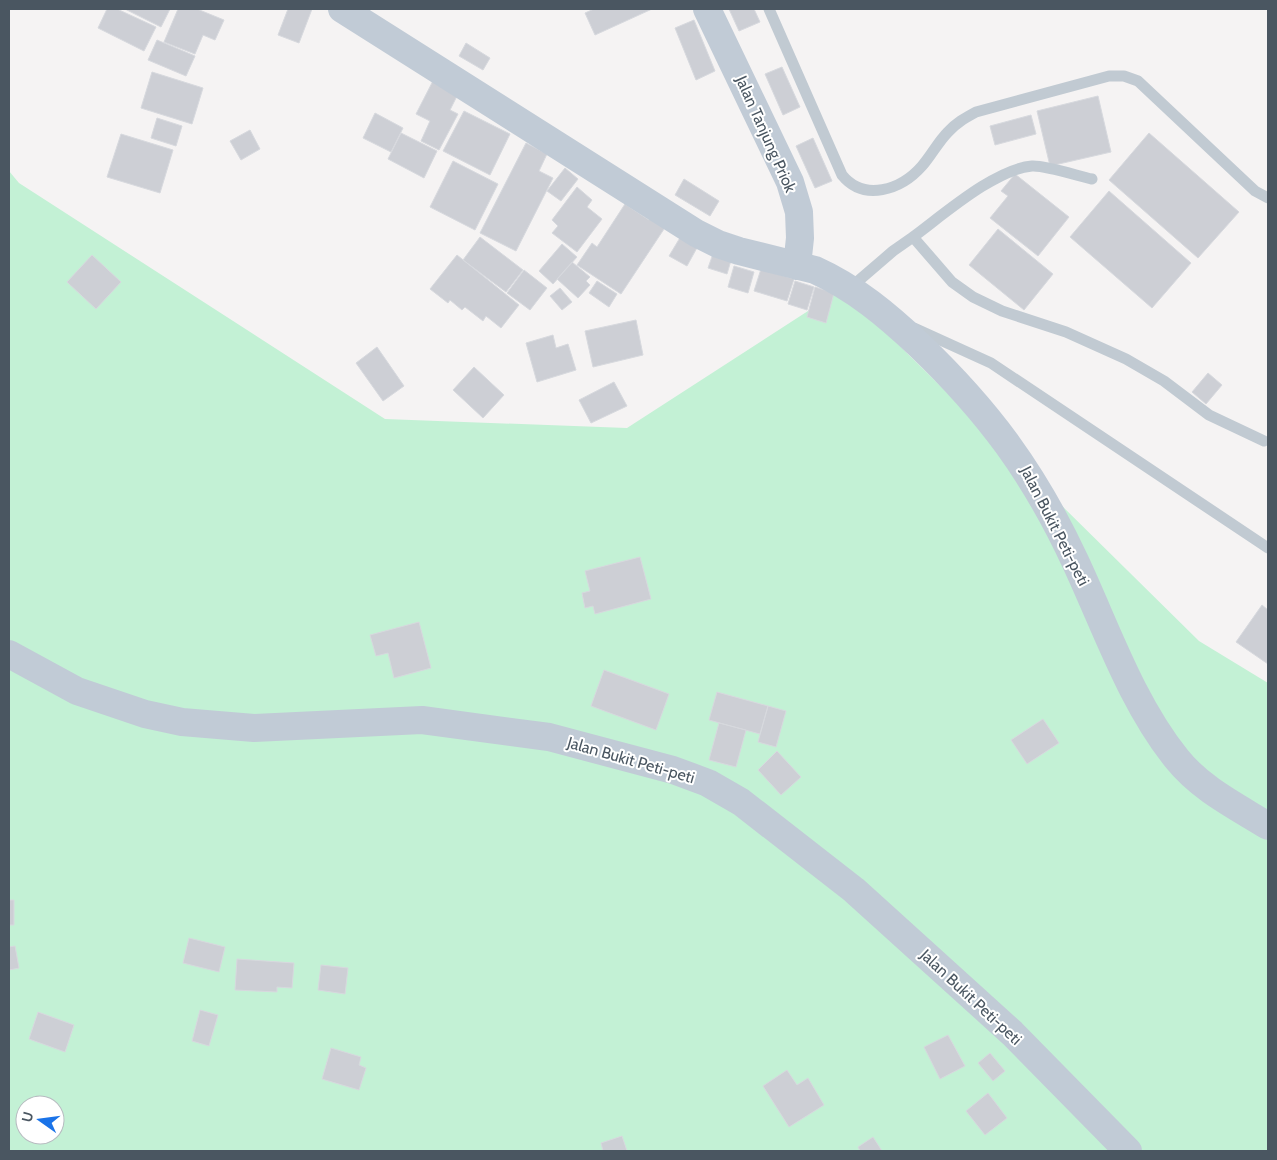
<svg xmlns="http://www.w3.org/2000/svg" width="1277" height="1160" font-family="Cabin,sans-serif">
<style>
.green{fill:#c3f1d5;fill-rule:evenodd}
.building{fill:#cdcfd5;stroke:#d7d9de}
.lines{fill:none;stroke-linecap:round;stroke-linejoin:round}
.lane{stroke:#c1cad2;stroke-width:11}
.secondary{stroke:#c1cbd6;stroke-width:28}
.labels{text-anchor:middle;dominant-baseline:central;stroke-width:4;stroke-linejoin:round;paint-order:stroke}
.street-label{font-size:16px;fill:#4a5661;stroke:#fff}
</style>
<rect width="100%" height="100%" fill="#f5f3f3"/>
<path class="green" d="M9,171L19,183L385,419L627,428L842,289L1199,641L1268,683V1151H9ZM25,1105H55V1135H25Z"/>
<path class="building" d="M107,9H117L156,27L144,51L98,28Z
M125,9H170L161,27Z
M178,9H197L224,20L215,40L203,35L195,54L164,42Z
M288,9H312L299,43L278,35Z
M594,9H652L595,35L585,13Z
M729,9H754L760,22L739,31Z
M694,20L715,71L696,80L675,28Z
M157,40L195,56L186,76L148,60Z
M466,43L490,58L483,70L459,56Z
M782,67L800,107L783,115L765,74Z
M152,72L203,88L192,124L141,108Z
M436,75L461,88L450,110L458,114L439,150L421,141L430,121L416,114Z
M1098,96L1111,152L1050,166L1037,111Z
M464,111L510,134L490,175L443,151Z
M375,113L403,128L391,152L363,138Z
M1031,115L1036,134L995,145L990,126Z
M157,118L182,126L176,146L151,138Z
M250,130L260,149L241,160L230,141Z
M401,133L437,151L424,178L388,159Z
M1149,133L1239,212L1198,258L1109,180Z
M121,134L173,150L160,193L107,177Z
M813,138L832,181L815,188L796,146Z
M526,143L547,154L539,171L553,178L516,251L480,233Z
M453,161L498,184L475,230L430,207Z
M565,168L578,179L561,201L547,191Z
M1015,174L1069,217L1038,256L990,218L1008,196L1001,191Z
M684,179L719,201L710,216L675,195Z
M577,187L592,200L587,207L602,219L577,252L552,233L558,226L552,220Z
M1109,191L1191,263L1152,308L1070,237Z
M625,204L649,220L654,214L668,223L621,294L577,265L592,243L597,247Z
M998,229L1053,274L1024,310L969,265Z
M681,236L698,246L687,266L669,256Z
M480,237L523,270L506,292L463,260Z
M562,244L577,257L553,284L539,271Z
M714,251L732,257L727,274L708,268Z
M92,255L121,282L96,309L67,282Z
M457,255L519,305L501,328L486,316L483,321L465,307L462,310L450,300L448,303L430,289Z
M572,262L590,277L586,281L590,285L578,298L557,279Z
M734,266L754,272L748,293L728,287Z
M761,269L794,279L787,301L754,291Z
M524,270L547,288L530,310L507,293Z
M597,281L617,294L609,307L589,293Z
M795,281L814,287L807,310L788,304Z
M815,287L834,293L826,323L807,317Z
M560,288L572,302L562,310L550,296Z
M636,320L643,355L593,367L585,331Z
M553,335L556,348L568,344L576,370L537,382L526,343Z
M377,347L404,386L383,401L356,363Z
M474,367L504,395L483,418L453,390Z
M1208,373L1222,385L1206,404L1192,392Z
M614,382L627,406L591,423L579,400Z
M640,557L651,599L595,614L593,606L585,608L582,593L590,591L585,571Z
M1262,605L1268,610V664L1236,642Z
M419,622L431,668L394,678L388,653L376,656L370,635Z
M604,670L669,694L656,730L591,706Z
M717,692L768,706L760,734L709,720Z
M768,706L786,711L776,747L758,742Z
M1043,719L1059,743L1027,764L1011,740Z
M719,723L746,730L736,767L709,760Z
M777,751L801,777L781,795L758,770Z
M9,900H14V925H9Z
M189,938L225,947L219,972L183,963Z
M15,946L19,968L9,970V947Z
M237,959L294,963L292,988L277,987V992L235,990Z
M321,965L348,968L345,994L318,990Z
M200,1010L218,1015L209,1046L192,1041Z
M38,1012L74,1025L65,1052L29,1039Z
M948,1035L965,1066L940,1079L924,1047Z
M331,1048L361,1057L359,1065L366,1068L359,1090L322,1079Z
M990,1053L1005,1071L993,1081L978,1063Z
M787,1070L797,1085L808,1078L824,1105L789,1127L763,1086Z
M988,1093L1007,1118L985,1135L966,1111Z
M622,1136L627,1151H603L601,1143Z
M873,1137L882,1151H860L858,1147Z"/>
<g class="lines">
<path class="lane" d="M769,9L842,175C864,202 901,190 922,166C931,156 938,142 948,132C956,123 965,118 976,112L1109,76H1124L1138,81L1255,191L1268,198
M913,237C943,215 995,169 1032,166C1045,165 1078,176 1092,179
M850,288L893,251L913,237L952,282L973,297L1002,311L1066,332L1126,359L1164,381L1209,415L1264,441
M914,328L991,363L1268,548"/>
<path class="secondary" d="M342,9L696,233L718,244L739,251L815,270C855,288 887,315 919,345C989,412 1034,473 1075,561C1106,627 1131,702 1177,759C1201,789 1236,806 1268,826
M707,9L790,182L799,212L800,238L797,266
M9,654L77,691L145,714L182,722L254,728L422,720L549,737L673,770L708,783L741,802L854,890L1012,1033L1128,1151"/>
</g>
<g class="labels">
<g class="street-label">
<text transform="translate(766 134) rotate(66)">Jalan Tanjung Priok</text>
<text transform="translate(1055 526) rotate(63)">Jalan Bukit Peti-peti</text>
<text transform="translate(631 760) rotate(16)">Jalan Bukit Peti-peti</text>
<text transform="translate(971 997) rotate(43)">Jalan Bukit Peti-peti</text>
</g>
</g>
<rect width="1277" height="1160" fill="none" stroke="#4a5661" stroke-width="20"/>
<g transform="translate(40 1120) rotate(284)"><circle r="24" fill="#ffffff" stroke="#b7bbc0"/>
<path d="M0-4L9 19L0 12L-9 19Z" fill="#1a73e8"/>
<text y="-8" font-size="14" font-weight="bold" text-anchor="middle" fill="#4a5661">U</text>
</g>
</svg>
